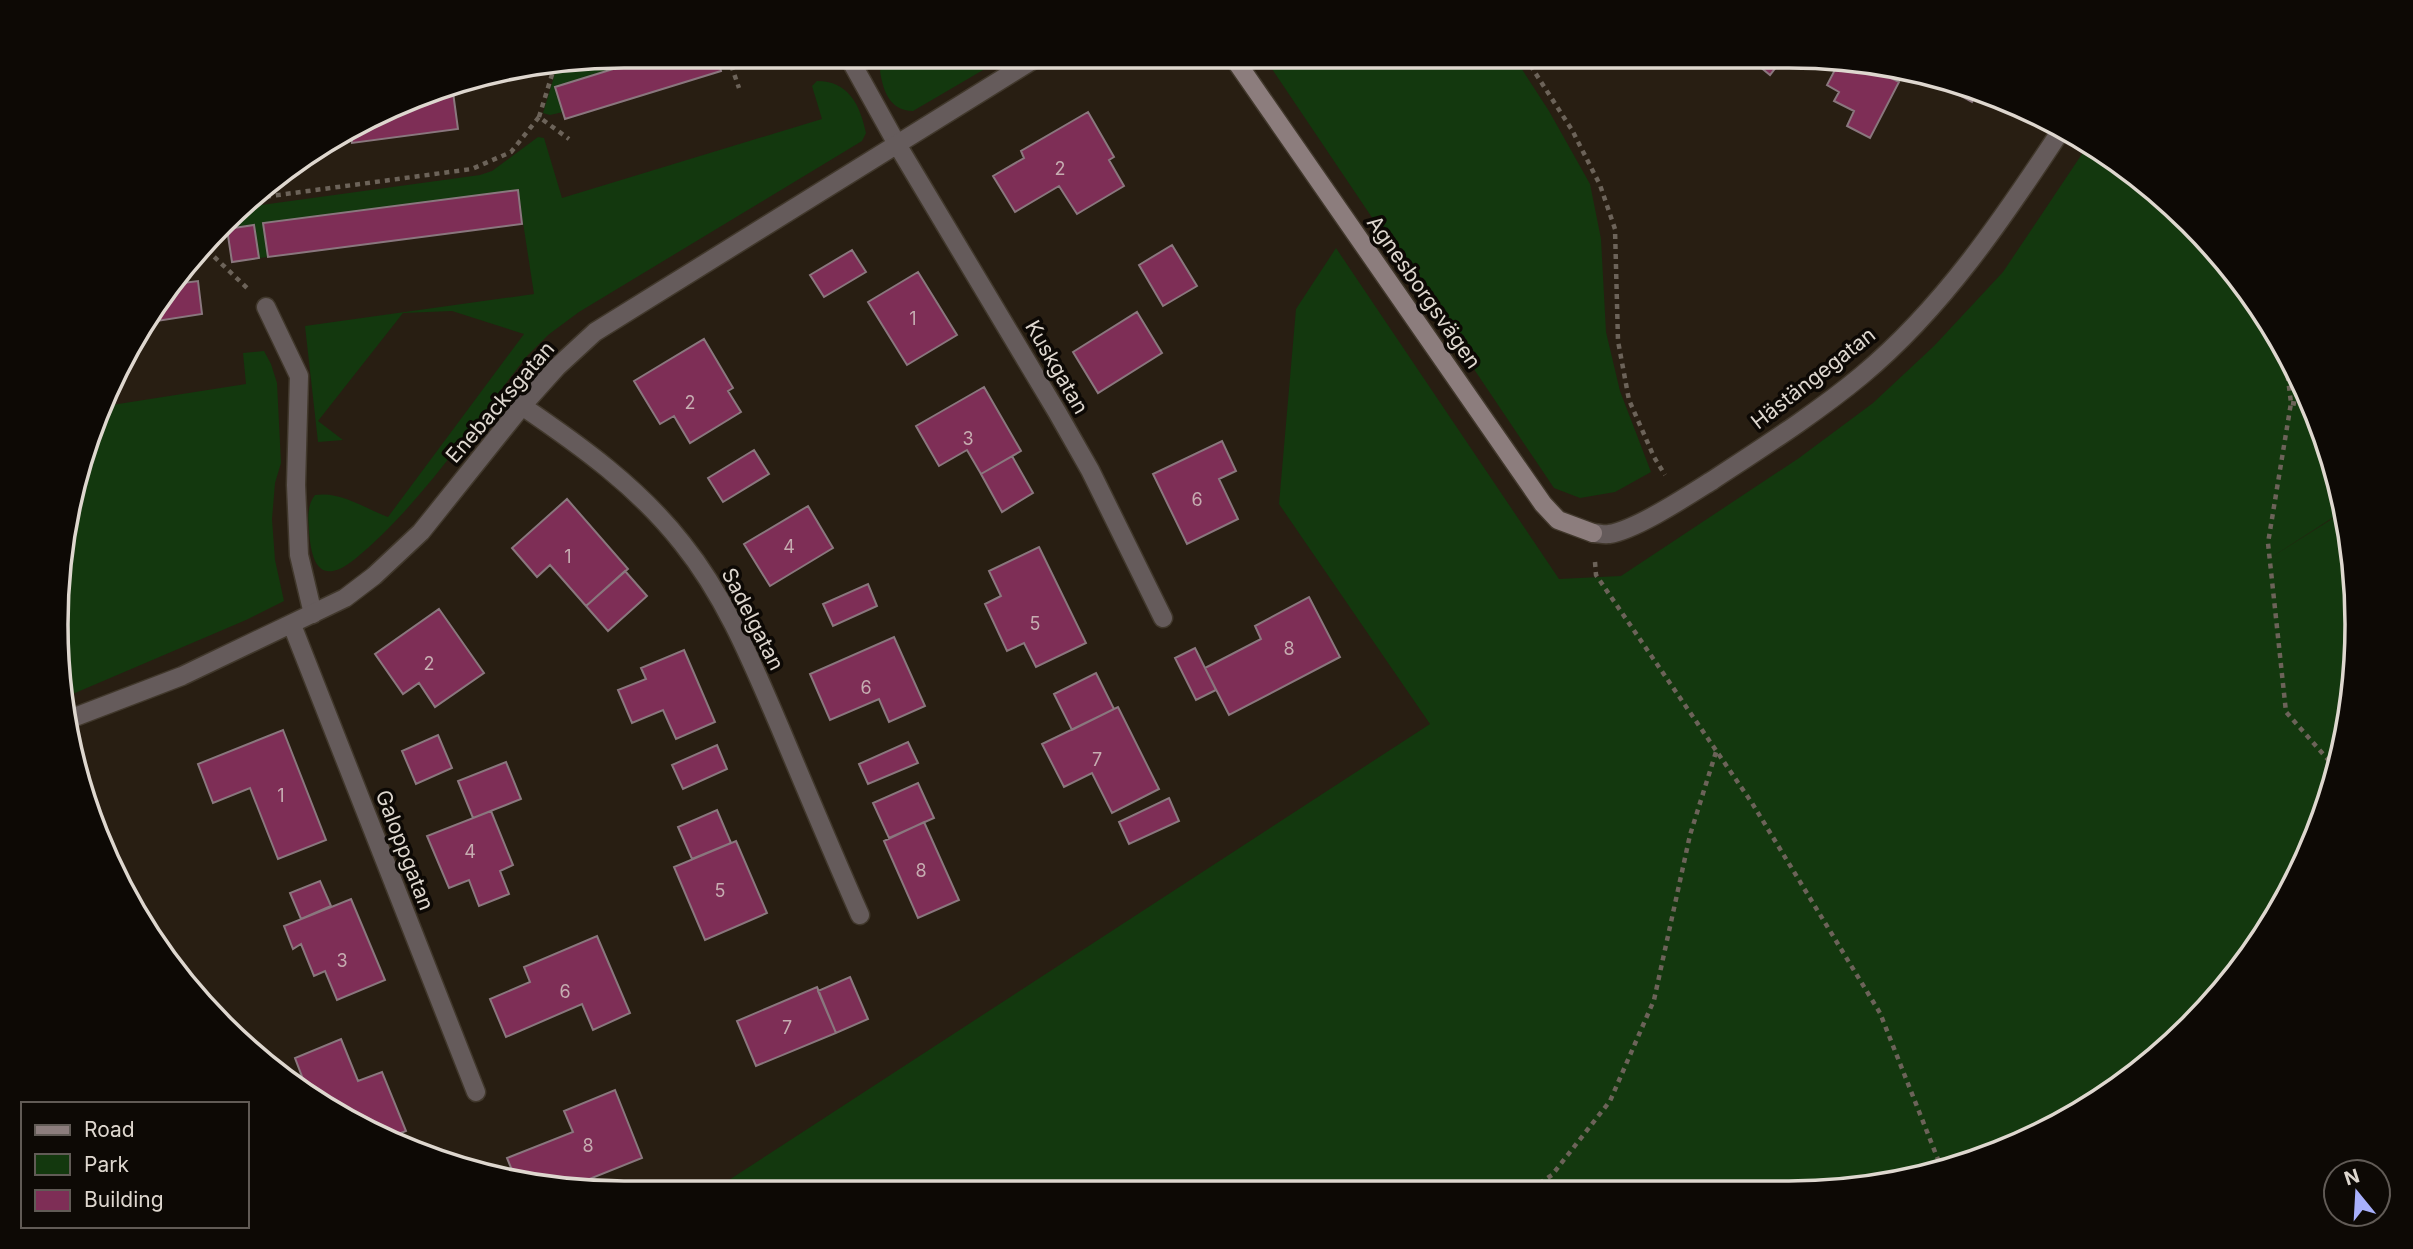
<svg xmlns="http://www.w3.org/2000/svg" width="2413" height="1249" font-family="Inter,sans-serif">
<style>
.green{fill:#13380e}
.building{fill:#7e2e56;stroke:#8a777e;stroke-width:2}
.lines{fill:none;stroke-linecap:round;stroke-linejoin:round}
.lane-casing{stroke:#41382c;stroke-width:21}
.street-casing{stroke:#41382c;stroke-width:21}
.secondary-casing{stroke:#41382c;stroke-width:21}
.path{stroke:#6c6359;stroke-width:4.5;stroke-dasharray:5 5;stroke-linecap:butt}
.lane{stroke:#655b5b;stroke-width:18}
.street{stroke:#655b5b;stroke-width:18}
.secondary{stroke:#8c7d7d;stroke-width:18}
.labels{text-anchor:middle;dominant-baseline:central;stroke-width:7;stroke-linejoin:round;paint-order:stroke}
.number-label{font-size:18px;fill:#c6adb1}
.street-label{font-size:21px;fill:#ded7cf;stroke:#0d0905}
.rim{fill:none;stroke:#ded7cf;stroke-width:3.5}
</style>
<rect width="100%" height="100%" fill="#281e12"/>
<path class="green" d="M625,56H655L556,86L563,112L550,115L543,113L557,67Z
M889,56H1007L913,111C890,111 883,91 880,71Z
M1264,57H1514L1549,111L1590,184L1601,239L1606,332L1620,391L1651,472L1615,492L1580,498L1554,488Z
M817,81C848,81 860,104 866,133L862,141L579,312L548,335L527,356C475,422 419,507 355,559C320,587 311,563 309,530C308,518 307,505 315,495C341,491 364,508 388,517L524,334L452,311L403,313L318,421L343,440L318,442L305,326L534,294L518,190L264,223L268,257L259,258L254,225L227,229L247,207L480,175L492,171L538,137L544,138L562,198L822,119L812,86Z
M2088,145L2134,173L2216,249L2281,340L2327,441L2343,511L2267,560L2343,512L2352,550L2356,661L2338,771L2299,876L2216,999L2134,1076L2006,1150L1863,1188L712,1191L1430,724L1279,504L1296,309L1336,248L1559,579L1621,576L1799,458L1873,403L1934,346L2003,272Z
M264,351L271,364L277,383L281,463L275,483L272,519L275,560L284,601L246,620L61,699L67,513L99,407L246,384L243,353Z"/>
<path class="building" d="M655,56H717L721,71L565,119L555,87Z
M1748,57H1794L1787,67L1780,62L1770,75Z
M1839,62L1850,68L1854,62L1862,63L1899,82L1870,138L1847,126L1854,111L1834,101L1839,92L1827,85Z
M1930,74L1935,75L1978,91L1972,102L1928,78Z
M452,85L458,129L352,143L351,135L441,86Z
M1088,112L1114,157L1109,160L1124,186L1077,214L1059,186L1015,212L993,176L1024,158L1021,151Z
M518,190L522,224L268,257L263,223Z
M254,225L259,258L232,262L227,229Z
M1172,245L1197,286L1163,306L1139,265Z
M852,250L866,272L824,297L810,275Z
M918,272L957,335L907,365L868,302Z
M198,281L202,314L144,323L152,309L175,284Z
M1137,312L1162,353L1098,393L1073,352Z
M704,339L733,388L728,391L741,412L690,443L674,416L660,424L634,381Z
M984,387L1021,451L981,474L967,450L939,466L916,426Z
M1222,441L1236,471L1219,479L1238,519L1187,544L1153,474Z
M754,450L769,474L723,502L708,478Z
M1012,456L1033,493L1002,512L981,474Z
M567,499L628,569L586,606L550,565L537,577L512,548Z
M808,506L833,548L770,586L744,544Z
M1039,547L1086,643L1036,667L1024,643L1007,651L985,604L1001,596L989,571Z
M625,571L647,596L608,631L586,606Z
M868,584L877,606L833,626L823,604Z
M1309,597L1340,657L1229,715L1205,668L1261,639L1255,626Z
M439,609L484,673L435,707L419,683L403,694L375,654Z
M894,637L925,706L889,722L879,699L830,720L810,674Z
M1195,648L1216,690L1196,700L1175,658Z
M684,650L715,722L676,739L663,710L632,723L618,690L646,679L641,668Z
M1096,673L1114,709L1072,730L1054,694Z
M1118,707L1159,789L1112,813L1092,773L1064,787L1042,744Z
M283,730L326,840L278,859L250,788L213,803L198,764Z
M438,735L452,768L416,784L402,751Z
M908,742L918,763L868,784L859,764Z
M717,745L727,769L683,789L672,765Z
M506,762L521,799L473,818L458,781Z
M918,783L934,818L889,838L873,803Z
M1169,798L1179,821L1129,844L1119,822Z
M717,810L731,843L692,859L678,827Z
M491,811L513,865L500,871L509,894L479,906L469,880L449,888L427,836Z
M924,822L959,900L918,918L884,841Z
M736,841L767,913L705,940L674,867Z
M320,881L331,906L301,919L290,893Z
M351,899L385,980L337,1000L325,971L314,976L301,944L293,949L284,926Z
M597,936L630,1013L593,1030L582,1004L506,1037L490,999L530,982L524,967Z
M850,977L868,1019L836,1033L818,991Z
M817,987L836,1033L756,1066L737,1021Z
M341,1039L358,1081L382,1072L406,1131L386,1139L373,1135L306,1087L295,1058Z
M615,1090L642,1158L567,1188L516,1180L507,1158L573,1132L564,1111Z"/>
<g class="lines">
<g class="lane-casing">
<path id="lane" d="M848,56L898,146
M266,307L299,376L296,485L299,555L313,614"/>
</g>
<g class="street-casing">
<path id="street" d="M898,146L1057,412L1090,470L1163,618
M522,406C581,446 638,487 682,543C727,599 753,665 781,730C807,792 833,854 860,915
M1593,533C1598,533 1604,535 1609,534C1636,530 1689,495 1713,480C1763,447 1815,414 1861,376C1943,308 2004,217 2062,129
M292,625L476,1092
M67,720L182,676L345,598L374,576L421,532L522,406L557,367L595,332L1039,56"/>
</g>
<g class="secondary-casing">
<path id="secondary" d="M1233,57L1543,504L1558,520L1593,533"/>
</g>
<path class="path" d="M728,56L739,88
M1525,57L1572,130L1600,185L1615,229L1618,341L1629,400L1654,457L1665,475
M539,117L554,68
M256,198L472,169L511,152L539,117L569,139
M207,250L247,288
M2284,346L2291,403L2268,543L2286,712L2338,771
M2291,403L2311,406
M1595,562L1596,575L1752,803L1880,1013L1941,1167
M1531,1189L1552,1175L1610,1101L1654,1000L1690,835L1716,752"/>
<use href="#lane" class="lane"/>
<use href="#street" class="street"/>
<use href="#secondary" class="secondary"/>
</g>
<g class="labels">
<g class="number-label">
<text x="1060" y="168">2</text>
<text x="913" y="318">1</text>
<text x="690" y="402">2</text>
<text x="968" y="438">3</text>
<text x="1197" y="499">6</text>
<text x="789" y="546">4</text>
<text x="568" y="556">1</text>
<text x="1035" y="623">5</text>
<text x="1289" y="648">8</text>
<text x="429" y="663">2</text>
<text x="866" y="687">6</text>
<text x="1097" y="759">7</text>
<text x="281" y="795">1</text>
<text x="470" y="851">4</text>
<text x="921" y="870">8</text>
<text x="720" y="890">5</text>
<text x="342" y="960">3</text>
<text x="565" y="991">6</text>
<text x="787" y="1027">7</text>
<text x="588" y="1145">8</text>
</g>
<g class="street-label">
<text transform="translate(1424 292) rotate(55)">Agnesborgsvägen</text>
<text transform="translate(1057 367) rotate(60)">Kuskgatan</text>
<text transform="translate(1813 378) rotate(-38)">Hästängegatan</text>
<text transform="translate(500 402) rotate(-49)">Enebacksgatan</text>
<text transform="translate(753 619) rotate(63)">Sadelgatan</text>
<text transform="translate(405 850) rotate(69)">Galoppgatan</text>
</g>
</g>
<path d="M0 0H2413V1249H0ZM624 68H1789A556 556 0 0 1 2345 624V625A556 556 0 0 1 1789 1181H624A556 556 0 0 1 68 625V624A556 556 0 0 1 624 68Z" fill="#0d0905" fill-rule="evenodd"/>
<path class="rim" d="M624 68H1789A556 556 0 0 1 2345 624V625A556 556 0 0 1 1789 1181H624A556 556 0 0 1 68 625V624A556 556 0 0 1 624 68Z"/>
<rect x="21" y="1102" width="228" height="126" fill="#0d0905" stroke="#615b56" stroke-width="2"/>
<rect x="35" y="1125" width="35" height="10" fill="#8c7d7d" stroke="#615b56" stroke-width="2"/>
<text x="84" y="1137" font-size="21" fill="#ded7cf">Road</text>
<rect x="35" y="1154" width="35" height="21" fill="#13380e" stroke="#615b56" stroke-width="2"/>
<text x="84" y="1172" font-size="21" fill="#ded7cf">Park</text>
<rect x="35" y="1190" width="35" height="21" fill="#7e2e56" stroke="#615b56" stroke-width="2"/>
<text x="84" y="1207" font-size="21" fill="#ded7cf">Building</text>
<g transform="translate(2357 1193) rotate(342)"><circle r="33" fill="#0d0905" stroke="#615b56" stroke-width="2"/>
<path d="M0-5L12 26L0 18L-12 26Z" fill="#a8b0fc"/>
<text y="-10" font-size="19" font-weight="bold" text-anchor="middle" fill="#ded7cf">N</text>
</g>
</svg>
